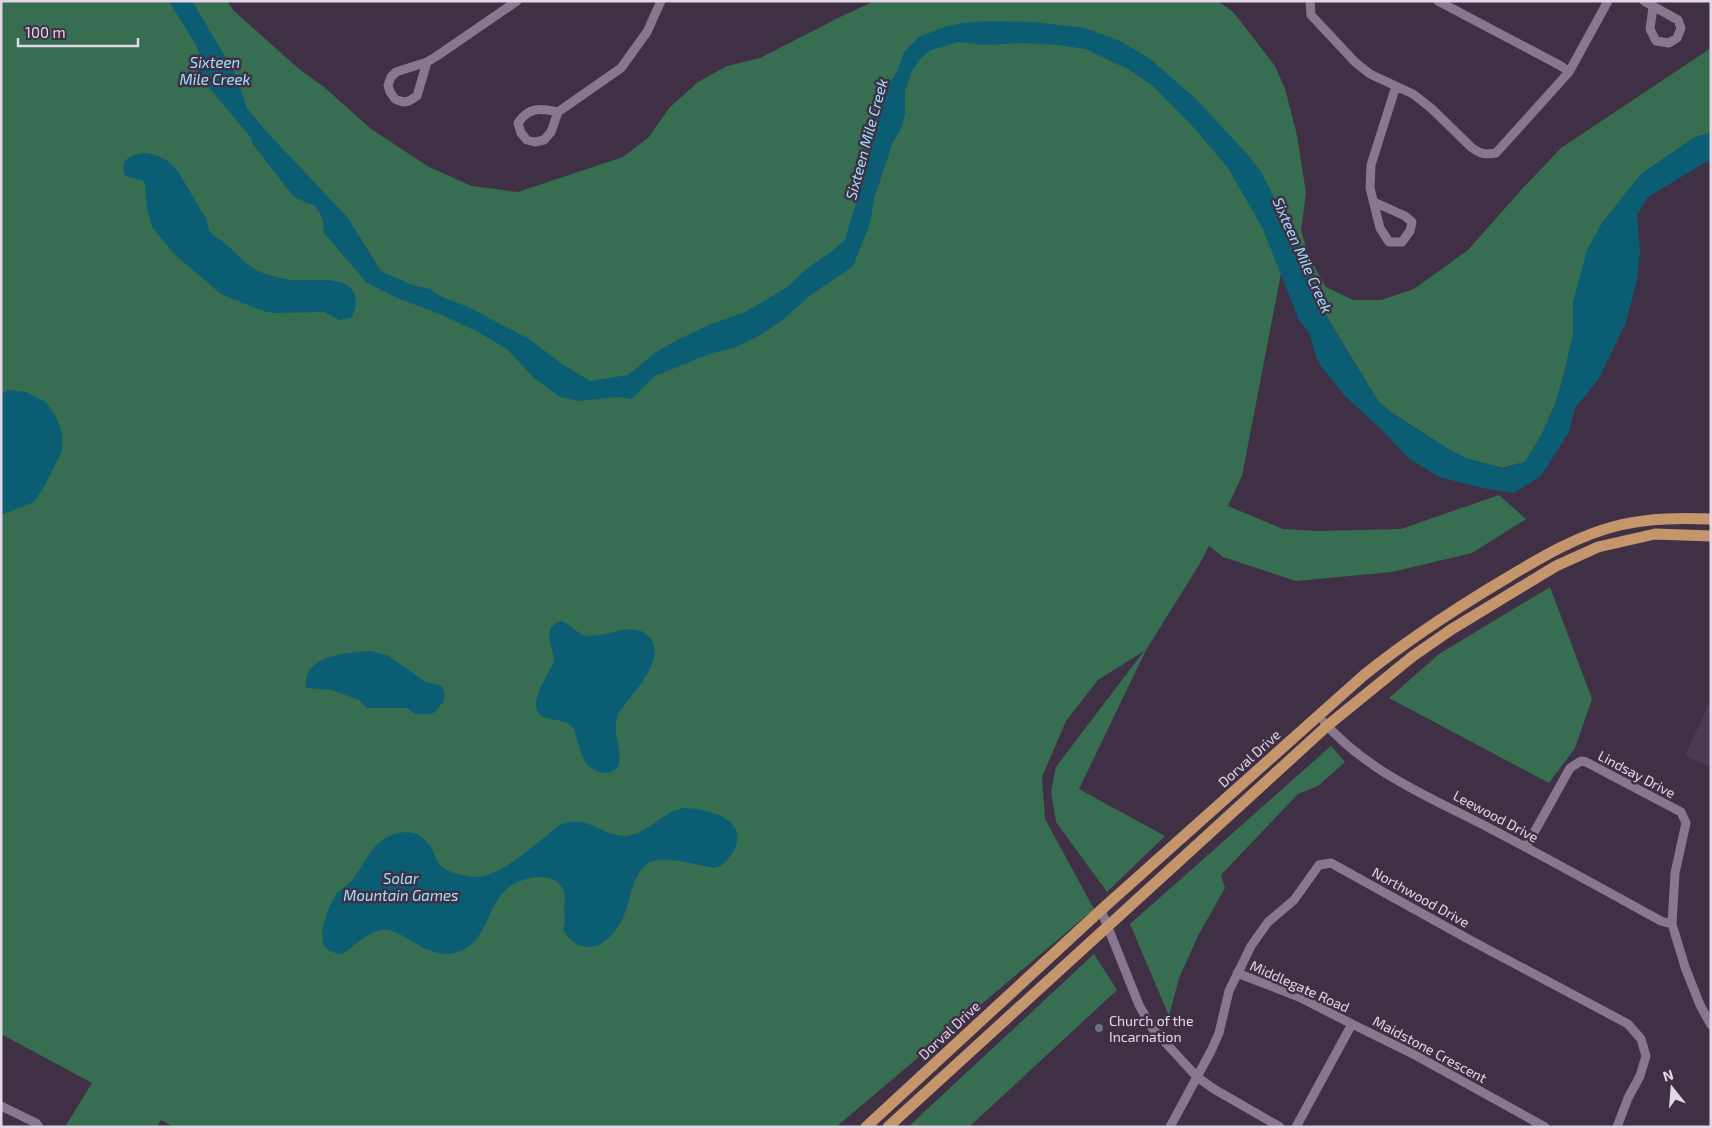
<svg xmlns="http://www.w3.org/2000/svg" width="1712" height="1128" font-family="'Exo 2',sans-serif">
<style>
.built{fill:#4d3953}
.green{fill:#376d50}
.water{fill:#0a5d73}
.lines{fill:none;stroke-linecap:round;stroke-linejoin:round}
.minor{stroke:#88778e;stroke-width:9}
.major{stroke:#c5966c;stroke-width:11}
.worship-dot{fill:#6b7280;stroke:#403045;stroke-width:2}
.labels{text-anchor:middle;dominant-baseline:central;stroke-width:5;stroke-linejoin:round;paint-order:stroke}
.street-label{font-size:14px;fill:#e2d8e5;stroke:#403045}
.poi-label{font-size:14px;fill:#e2d8e5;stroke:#403045;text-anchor:start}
.water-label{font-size:15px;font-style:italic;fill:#9ce2fa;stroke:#403045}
</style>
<rect width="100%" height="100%" fill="#403045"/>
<path class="built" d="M1711,699V767L1685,756Z"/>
<path class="green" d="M1,1H227L234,11L299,69L324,87L371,129L429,167L472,186L518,192L623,157L649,137L669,108L698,82L727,66L760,58L842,16L875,1H1218L1234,13L1275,66L1285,89L1297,135L1306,193L1301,230L1308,255L1326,287L1353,300H1381L1414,289L1468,250L1522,189L1561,148L1711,48V133L1695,137L1640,175L1573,302V335L1562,382L1554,407L1541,436L1525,462L1502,468L1468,459L1450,450L1392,413L1378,401L1317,301L1289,232L1242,476L1228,506L1283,529L1317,531L1401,529L1499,495L1526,519L1472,553L1392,572L1296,581L1223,557L1209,546L1199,565L1146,650L1079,789L1165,836L1107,892L1056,822L1051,792L1056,767L1144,651L1098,680L1066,721L1042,777L1045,819L1094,909L836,1127H174L161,1120L157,1127H65L92,1083L1,1034Z
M1550,587L1592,699L1575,748L1549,783L1389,698L1439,654Z
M1331,746L1345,762L1318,786L1298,794L1221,875L1225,888L1199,934L1179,978L1169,1016L1130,924Z
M1094,954L1117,990L969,1127H908Z"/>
<path class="water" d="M169,1H192L235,73L247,108L265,130L348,218L381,271L412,285L430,289L442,297L468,307L529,339L562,364L590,381L628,375L656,352L679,339L709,325L745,312L786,288L809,267L835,249L845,240L864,177L871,136L868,129L882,97L898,69L904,52L919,37L944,27L962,23L989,21L1033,22L1085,28L1120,41L1149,58L1195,98L1248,155L1261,172L1283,215L1317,301L1378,401L1392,413L1450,450L1468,459L1502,468L1525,462L1541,436L1554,407L1562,382L1573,335V302L1587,250L1602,223L1640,175L1695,137L1711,133V161L1704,163L1648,197L1637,215L1640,253L1637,280L1625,325L1598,380L1575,408L1569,432L1541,476L1514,493L1482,488L1439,477L1408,458L1386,434L1344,395L1318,362L1309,333L1299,320L1262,227L1228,168L1195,129L1153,86L1128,69L1085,49L1058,45L1022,43L985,45L958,42L931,50L920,59L911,73L905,91V115L901,129L893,142L874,199L870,224L853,266L808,297L784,319L759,336L731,349L712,353L655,376L632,399L617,397L580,401L560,397L533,377L507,349L478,332L442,315L395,297L367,283L324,233C324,221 322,214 314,205L307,203L293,196L252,143V139L201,78L197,69L201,58L196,45Z
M144,153L152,154L167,160L177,170L207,220C208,237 216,235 227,245C239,255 248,268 263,273C270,275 278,278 286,279C306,284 348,271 355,296C357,304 355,312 351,318L339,320L324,312L274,313L263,311L221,294L175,255L152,227L147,209L145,184L142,180L125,176C119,160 130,155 144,153Z
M8,390L26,392L46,402L56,417L62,432V451L45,485L34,502L1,515V394Z
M561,621C572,624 578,637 591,636C608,636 635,620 649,637C669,659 630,695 619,713C607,732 632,763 611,772C607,773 604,774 600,772C580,766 580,746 574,729C566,719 557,721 546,718C522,711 549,673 554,662C555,649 539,629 561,621Z
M370,651L387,655L426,682L442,686L445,696L443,702L435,712L431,714H415L407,708H367L359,700L332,690L307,688L306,686C305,654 347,653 370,651Z
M683,808C706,808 752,819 733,852C729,858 725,865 717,867C709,869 703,865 695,864C683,861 656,856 647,864C632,875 631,899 624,915C618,930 603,949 586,947C576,946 567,938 563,929C566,923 564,917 564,911C564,904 566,898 564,892C558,872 532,876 518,882C486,894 491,942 458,952C425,962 403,926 381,930C366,933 354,947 342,954C336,953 329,952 325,947C316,936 330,903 337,893C342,888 350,884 354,878C366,861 373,841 394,834C410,829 424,834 432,849C435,854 436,861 441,866C449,873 466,877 477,877C498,876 529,850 545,837C550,833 554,828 560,825C585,813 602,836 625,836C647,835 662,812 683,808Z"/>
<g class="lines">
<path class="minor" d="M1310,1L1311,15L1355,62L1370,74L1413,94L1431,108L1471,147C1480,154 1485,155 1496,153L1569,72L1608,1
M1438,1L1561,66L1569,72
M1644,1L1678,20L1681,28L1677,38L1669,43L1656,41L1650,29L1653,7
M427,62L417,96L409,101L403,102L395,99L390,92L388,85L391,77L396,72L427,62L437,56L517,1
M558,112C539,108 529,107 518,123L521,133L527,140L535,142L544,140L551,132L558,112L621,68L647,32L661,1
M1374,202L1405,216L1412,222L1410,231L1402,242H1389L1380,228L1370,188L1371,165L1396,86
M1324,722C1368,773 1434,799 1493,830C1549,859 1605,890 1661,921L1672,924
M1526,847L1570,768L1581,761L1586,762L1681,812L1686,823L1675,873L1672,924L1685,967L1700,1005L1711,1025
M1101,910L1139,1005L1152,1028L1197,1077L1214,1089L1280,1127
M1237,973L1299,997L1352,1024
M1,1106L36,1123L39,1127
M1170,1127L1211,1051L1219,1033L1229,991L1251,946L1268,922L1294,900L1319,865L1331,863L1470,940L1628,1024L1641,1039L1646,1056L1640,1076L1628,1098L1617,1127
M1296,1127L1352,1024L1415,1055L1545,1127"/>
<path class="major" d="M866,1127L1101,910L1364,675C1405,642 1449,613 1495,585C1535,561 1574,536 1620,525C1651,518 1680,518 1711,519
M888,1127L1327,726L1413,656L1452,629L1556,566L1598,547L1655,534L1711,536"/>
</g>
<circle class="worship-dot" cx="1099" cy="1028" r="5"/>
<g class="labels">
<g class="street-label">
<text transform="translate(1249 758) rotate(-42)">Dorval Drive</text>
<text transform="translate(1637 774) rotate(28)">Lindsay Drive</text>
<text transform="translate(1496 816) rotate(28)">Leewood Drive</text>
<text transform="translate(1421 897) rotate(29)">Northwood Drive</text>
<text transform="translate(1300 986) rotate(24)">Middlegate Road</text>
<text transform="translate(949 1030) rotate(-43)">Dorval Drive</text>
<text transform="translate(1430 1049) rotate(28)">Maidstone Crescent</text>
</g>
<g class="poi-label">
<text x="1109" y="1020">Church of the<tspan x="1109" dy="16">Incarnation</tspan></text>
</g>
<g class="water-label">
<text x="215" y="62">Sixteen<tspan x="215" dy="17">Mile Creek</tspan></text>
<text transform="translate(866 139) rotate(-75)">Sixteen Mile Creek</text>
<text transform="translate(1303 255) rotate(66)">Sixteen Mile Creek</text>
<text x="401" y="878">Solar<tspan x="401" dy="17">Mountain Games</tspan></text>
</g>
</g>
<rect width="1712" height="1128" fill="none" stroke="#e2d8e5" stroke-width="5"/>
<g transform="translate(1672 1088) rotate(343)" stroke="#403045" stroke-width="4" paint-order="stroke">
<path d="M0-4L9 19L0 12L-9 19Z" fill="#e2d8e5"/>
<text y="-8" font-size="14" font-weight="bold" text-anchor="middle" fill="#e2d8e5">N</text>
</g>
<path d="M18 38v8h120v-8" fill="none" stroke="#e2d8e5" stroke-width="2.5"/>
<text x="25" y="38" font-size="15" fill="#e2d8e5" stroke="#403045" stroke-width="4" paint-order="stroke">100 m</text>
</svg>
